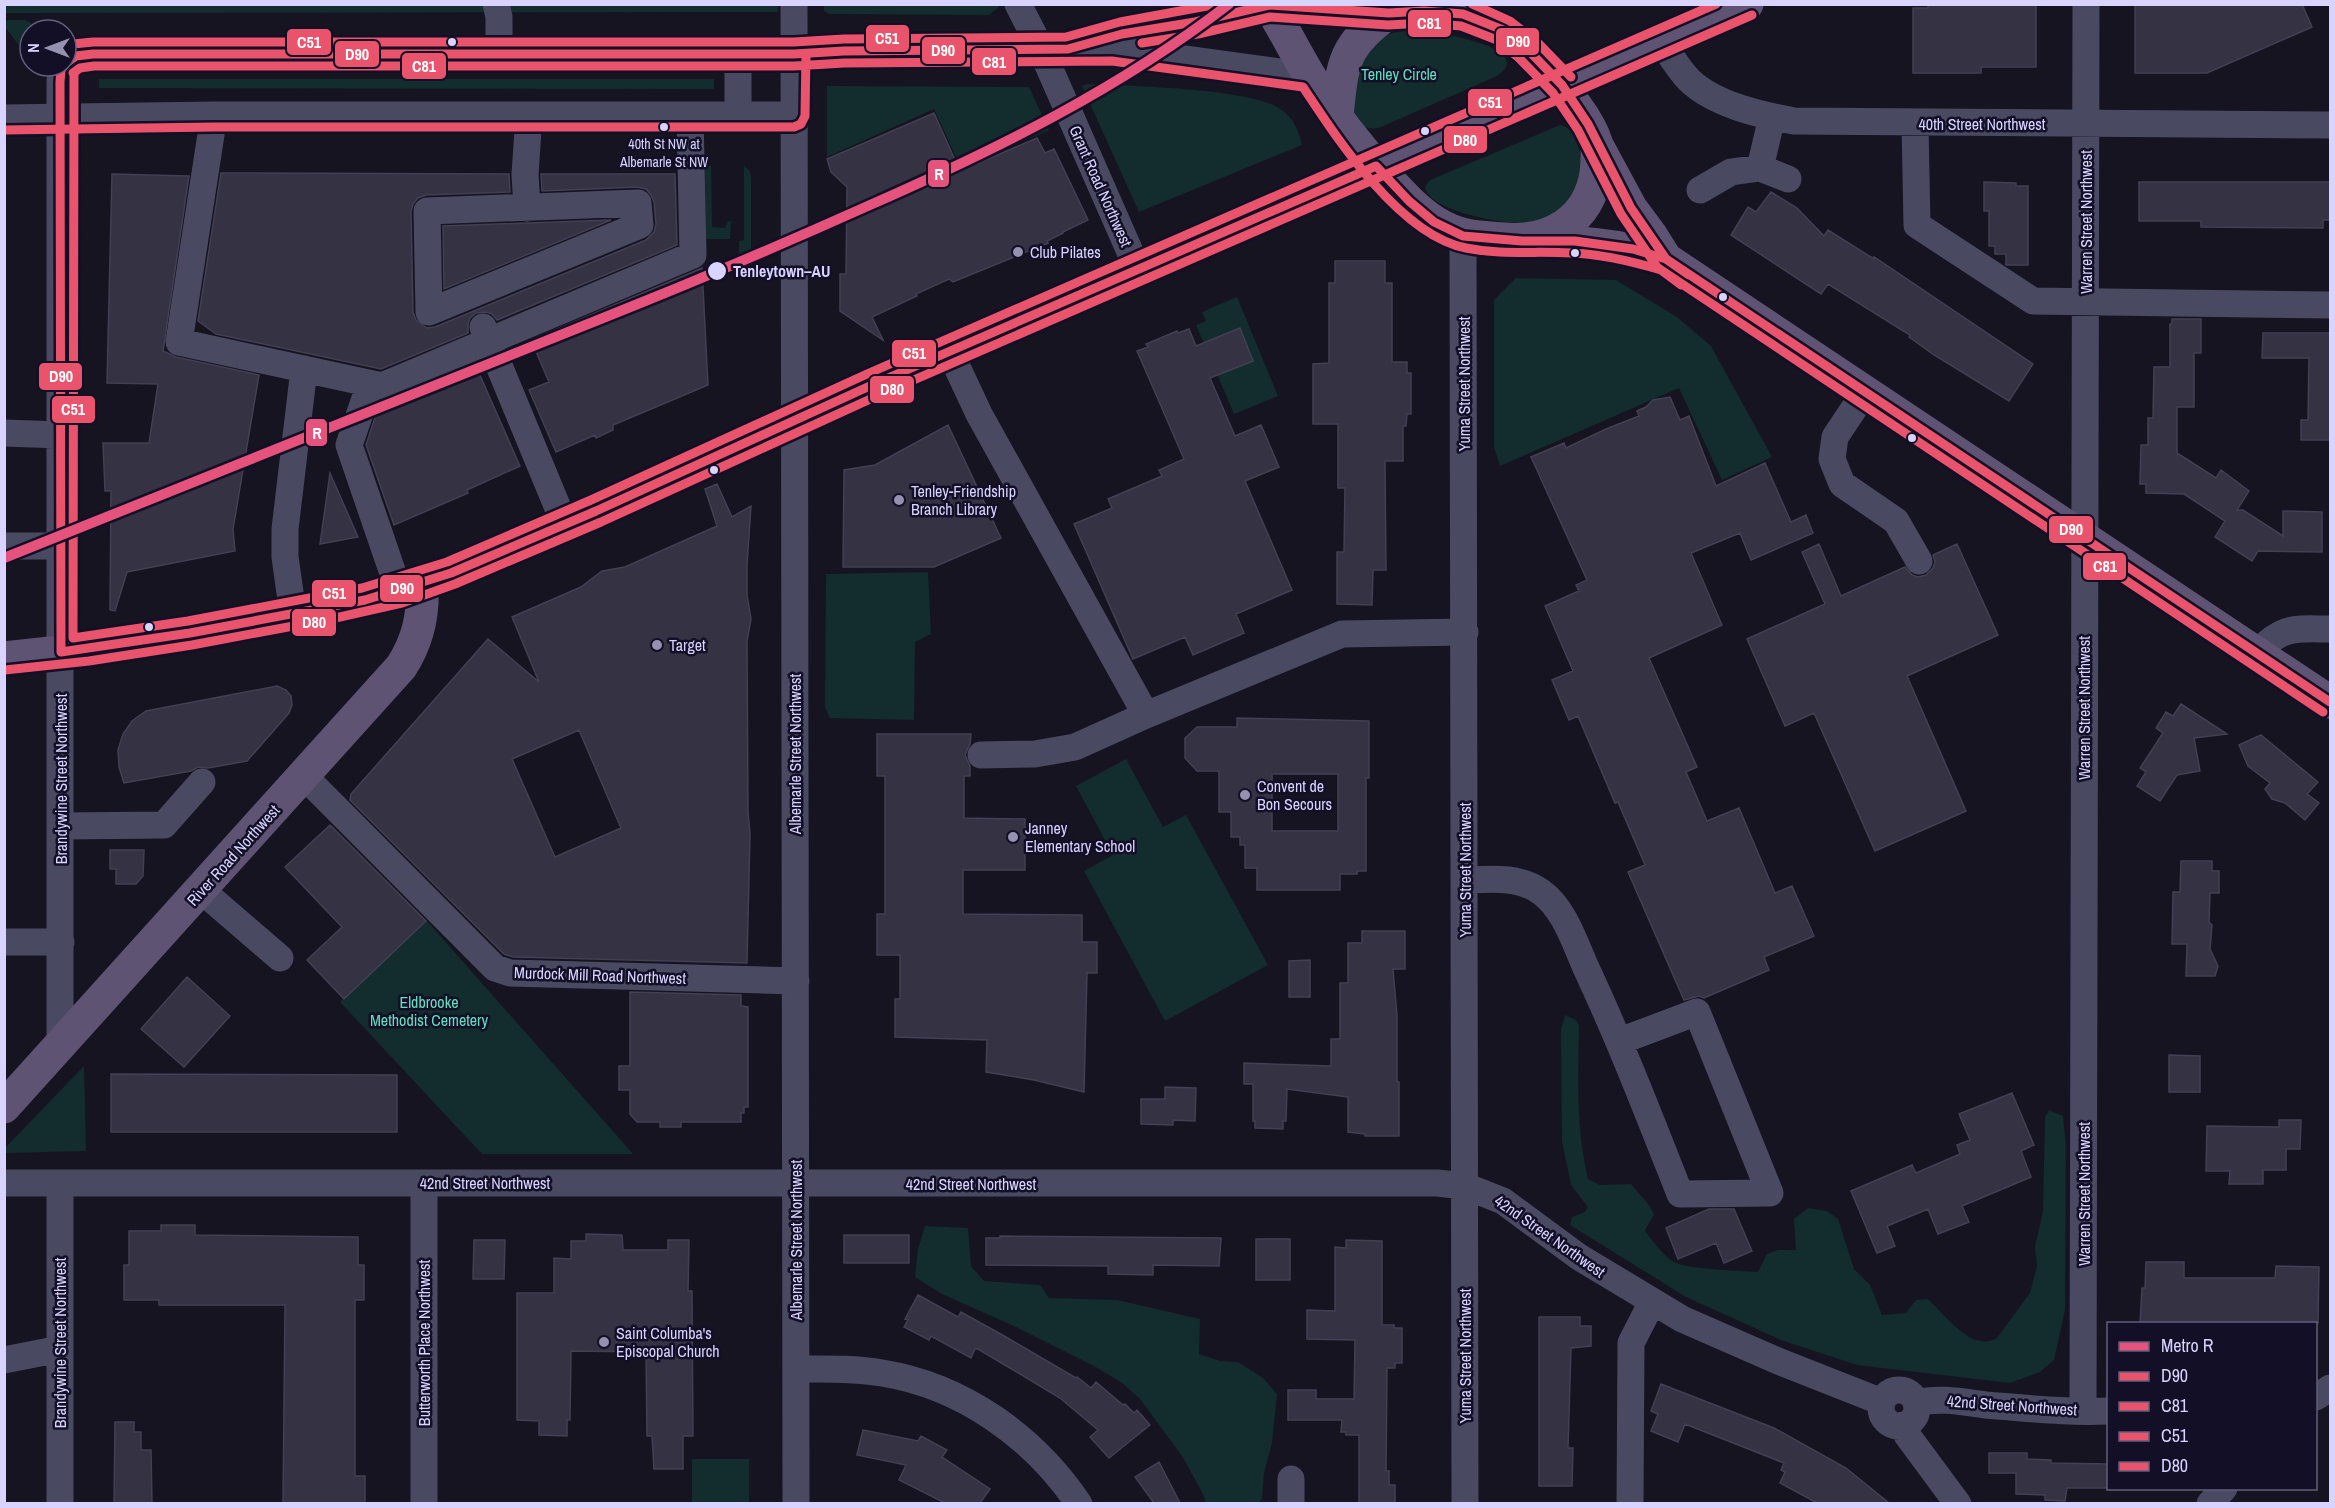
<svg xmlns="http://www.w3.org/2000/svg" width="2335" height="1508" font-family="'Archivo Narrow',sans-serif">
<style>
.green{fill:#132c2d}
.building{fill:#343243;stroke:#433f54;stroke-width:1.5;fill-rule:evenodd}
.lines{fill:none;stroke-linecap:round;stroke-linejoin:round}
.minor{stroke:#4a4962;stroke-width:27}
.major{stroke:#5e5373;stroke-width:33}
.bus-1-casing{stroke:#130f26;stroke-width:14}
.bus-2-casing{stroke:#130f26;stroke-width:14}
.bus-3-casing{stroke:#130f26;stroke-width:14}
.bus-4-casing{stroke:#130f26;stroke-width:14}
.bus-1{stroke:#e9536b;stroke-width:9}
.bus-2{stroke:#e9536b;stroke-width:9}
.bus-3{stroke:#e9536b;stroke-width:9}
.bus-4{stroke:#e9536b;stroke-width:9}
.metro-1-casing{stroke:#130f26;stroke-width:15}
.metro-1{stroke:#e5527b;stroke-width:10}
.bus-dot{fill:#d9d4ff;stroke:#130f26;stroke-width:2}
.poi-dot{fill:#9591b1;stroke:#130f26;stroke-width:2}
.labels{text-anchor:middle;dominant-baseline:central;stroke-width:5;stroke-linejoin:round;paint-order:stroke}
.bus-label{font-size:14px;fill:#d9d4ff;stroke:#130f26}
.park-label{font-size:16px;fill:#5fe0c0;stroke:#130f26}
.street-label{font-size:16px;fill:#d9d4ff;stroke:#130f26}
.poi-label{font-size:16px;fill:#d9d4ff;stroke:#130f26;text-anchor:start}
.stop-label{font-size:16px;font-weight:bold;fill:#d9d4ff;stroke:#130f26;text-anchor:start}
.line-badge{stroke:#130f26;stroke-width:2}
.badge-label{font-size:16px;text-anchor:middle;font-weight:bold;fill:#fff}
</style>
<rect width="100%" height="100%" fill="#161421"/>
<path class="green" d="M778,4V12L5,13L4,5Z
M997,4L999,7L989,15L829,14L824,11V5Z
M10,20H25L31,23L33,30H30V60L5,27V21Z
M1413,30C1427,30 1541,47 1497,76L1381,127C1348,137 1352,94 1351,73C1373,44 1374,33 1413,30Z
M99,79H714V89L99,88Z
M1087,84C1128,86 1254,88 1282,110C1294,119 1299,131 1302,145L1139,212L1082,86Z
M827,86L1029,87L1049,130L961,168L934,109L827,157Z
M1560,125C1572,127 1576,139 1579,149C1584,166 1583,173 1575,189C1572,194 1570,200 1567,205C1562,212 1543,221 1534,222C1513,227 1428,212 1425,187L1430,180Z
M705,166H711L712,227L725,228L728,221L731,222L730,239H706Z
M744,166L749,170L751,177V260L748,261L739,258V241L744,240Z
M1516,278L1616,280L1677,317L1711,346L1772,457L1722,480L1679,388L1500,466L1494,447V300Z
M1237,297L1278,396L1234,414L1196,325L1206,321L1202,312Z
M928,572L931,634L915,642L914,720L830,718L825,707L826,574Z
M1126,759L1163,827L1186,815L1268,965L1165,1021L1084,871L1113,855L1076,786Z
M427,921L633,1154H482L340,1002Z
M1565,1015L1576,1020L1579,1026C1578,1077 1576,1128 1588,1179L1600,1185L1631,1184C1638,1194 1651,1204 1654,1215L1645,1230C1649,1238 1666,1258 1674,1262C1686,1269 1741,1271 1758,1272L1767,1254L1778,1250H1796L1794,1219L1808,1208L1827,1211L1838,1219L1854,1269L1870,1285L1882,1315L1906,1313L1916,1300L1928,1299C1945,1315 1972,1353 1997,1338L2030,1293L2037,1266L2035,1247L2043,1211L2045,1117L2049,1110L2063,1116L2066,1146L2065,1310L2054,1360L2040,1372L2010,1383L1857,1365L1781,1340L1686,1297L1570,1225L1572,1217L1585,1212L1588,1207L1571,1185L1562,1141L1561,1029Z
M84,1066L86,1151L5,1153V1148Z
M925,1226L968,1228L971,1266L984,1281L1040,1285L1049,1298L1117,1300L1200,1319L1199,1354L1220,1361L1238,1362L1263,1378L1277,1394L1272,1443L1264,1473L1262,1499L1258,1503H1206L1203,1494L1182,1456L1140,1399L1122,1383L1094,1366L1016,1327L942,1294L915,1277L918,1249Z
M692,1459H749V1503H692Z"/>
<path class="building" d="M1928,4H2036V67H1981V73H1913V8H1928Z
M2135,4H2302L2312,27L2207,73H2135Z
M934,113L960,171L1037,138L1045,153L1054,149L1088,220L1063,232V233L1047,241L1048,243L953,282L949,279L916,294L917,296L872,317L883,340L840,311V274H846L847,187L831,172L827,159Z
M221,173L509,174L510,192L426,195L418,198L413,204L411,211L413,312L416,320L427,328L435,327L646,240L654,232L656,224L654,202L651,195L646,189L637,187L542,191L541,174H675L677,245L497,320L492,314L486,312L476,313L470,318L468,324V333L381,369L216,334L198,321Z
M112,174L189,176L163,351L176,357L259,375L233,529L235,551L127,572L115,611L110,610L111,491H105L103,443H149L158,384L107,383Z
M1984,182L2016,183V186H2028V265H2006V254H1995V246H1989V211H1984Z
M2139,182H2331V220H2323V228L2201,227V221H2139Z
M1771,192L1797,208L1824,236L1828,230L1874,259V257L2033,364L2009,401L1934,355L1909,337L1910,335L1828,284L1821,294L1731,235L1748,207L1756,212Z
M611,220L444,289L443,226Z
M1335,261H1385V283H1392V362H1407V373H1411V414H1407L1406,426H1403V461H1385L1386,570H1373L1372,605L1337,604V552H1344L1345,488H1338V424H1313V364L1329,363V283H1335Z
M702,268L708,385L613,425V430L596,438L595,435L556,452L529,390L549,382L531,340Z
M2172,319H2201V353H2194V407H2177V453L2216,478L2221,470L2249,491L2237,510H2243L2283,536V511L2322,512V552L2258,551L2252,561L2215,537L2225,521L2184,494L2146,493V484H2140L2141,445H2148V418H2153L2154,367H2170V324H2172Z
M1240,328L1253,361L1210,378L1235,436L1261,425L1279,467L1245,481L1292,590L1236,614L1244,633L1193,655L1185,637L1133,659L1074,524L1112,508L1108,499L1162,476L1159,470L1184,459L1137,351L1148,347L1146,344L1177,331L1178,333L1189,329L1196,346Z
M2263,333H2331V440H2301V420H2308L2309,358H2262Z
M475,364L520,466L467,490L468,493L394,525L366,445L380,402Z
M1670,397L1680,420L1689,416L1716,486L1765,463L1791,522L1806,515L1813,533L1751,560L1740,533L1691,553L1722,625L1649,658L1697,767L1686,772L1707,821L1739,808L1775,893L1792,886L1814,936L1764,957L1769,970L1704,998L1699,996L1684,1000L1628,872L1645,865L1618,802L1615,803L1578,716L1569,720L1552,680L1573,671L1545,606L1579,591L1576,585L1587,580L1531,457L1564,443L1566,448L1606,429L1639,416L1637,411L1646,407L1653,400Z
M948,425L1001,538L934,567H843L844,470L875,465Z
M330,473L358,537L320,544Z
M717,484L732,517L751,506L747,565V595L751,619L747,641L748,812L750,834L747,963L513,957L504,954L350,800L351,794L488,639L539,682L512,617L581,587L602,571L625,567L717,526L705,489ZM579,730L621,828L555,857L512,759Z
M1819,544L1841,596L1905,567L1912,575L1918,577L1926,575L1933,568L1935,562L1933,555L1957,544L1998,635L1907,676L1966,811L1875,851L1814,713L1785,726L1747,639L1825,604L1802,552Z
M277,686L286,690L291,696L292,705L289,713L247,761L208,768L198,767L191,771L124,783L119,767L118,750L123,734L132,721L146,711Z
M2181,704L2227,734L2194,738L2200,771L2177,775L2160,801L2137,786L2146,772L2140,768L2163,733L2156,728L2166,712L2173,716Z
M1237,718L1369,721V778H1366V871H1357V874H1340V890H1257V868H1245V845H1240V837H1231V812H1219V771H1197L1185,758V738L1197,727H1237ZM1272,774H1338V831H1272Z
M877,734H971L970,744L965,755L970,766V776H964V818L1025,819V870H963V914L1082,915V942H1097V973H1087L1084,1092L1034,1080L986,1072L987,1040L895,1037V999H900V955H877V914H885V776H877Z
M2261,735L2318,782L2307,794L2319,803L2305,820L2285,803L2272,799L2265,789L2270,783L2248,766L2239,745Z
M330,825L426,921L344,999L307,960L342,927L285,867Z
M110,850H144L143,876L136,884H116V869H110Z
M2181,861H2212V871H2219V893H2210L2209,922L2212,925L2210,949L2218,966L2215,976H2186L2187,944H2172L2173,892H2180Z
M1362,931H1405V969H1393L1397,1016V1082H1399V1136H1365V1134L1348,1132V1097L1287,1089L1286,1121H1283V1129L1255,1128V1121H1253V1084H1244V1063L1331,1066V1039H1340V983H1348V943H1362Z
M1310,960V997H1289V961Z
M187,977L230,1016L184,1067L141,1029Z
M630,992L741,995V1006L748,1007V1107H744V1113H741V1122H681V1127H660V1122H637L630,1114V1090H619V1066H630Z
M2169,1055L2200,1056V1092H2169Z
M111,1074L397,1075V1132H111Z
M1165,1087L1196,1088L1195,1121L1173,1120V1125L1141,1124V1099H1165Z
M2012,1093L2034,1145L2021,1151L2031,1177L1962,1206L1969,1222L1938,1234L1928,1209L1887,1226L1895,1246L1877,1253L1851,1191L1912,1165L1916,1173L1960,1154L1957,1145L1970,1140L1959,1114Z
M2279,1120H2301L2300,1149H2286V1170H2263V1184H2229L2230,1171H2206L2207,1126L2279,1127Z
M1709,1209H1734L1752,1251L1724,1263L1716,1243L1678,1259L1666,1228Z
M161,1225H195V1235L358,1237V1265H364V1300H355V1476H365V1503H283L285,1305H159V1300H124V1265H129V1231H161Z
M586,1234L622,1235L623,1250H668V1240H689L688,1291H692L693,1436H683V1469H654L652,1436H647L646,1352L571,1351L570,1420H567V1436L539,1435V1421L517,1420V1293H554V1258L571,1259V1241H586Z
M844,1235H909V1263H844Z
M1000,1236L1221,1238L1219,1266L1153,1265V1275L1108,1274V1266L986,1265V1238H1000Z
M1256,1239H1290V1280H1256Z
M474,1240H505L504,1279H473Z
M1346,1240L1382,1241V1325H1394V1328H1402V1363H1395V1368H1387L1386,1471H1389V1485H1395V1503H1359V1435H1346V1432H1341L1342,1420H1288V1390H1316V1399H1354L1355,1340L1307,1339V1310L1335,1311V1247L1346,1248Z
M2146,1262H2184V1278H2275L2276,1266L2319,1267L2318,1323H2140L2142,1288H2145Z
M918,1295L958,1317L961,1312L1006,1337L1076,1378L1077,1377L1091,1388L1096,1382L1123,1405L1125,1404L1134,1413L1137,1410L1150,1425L1109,1458L1090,1437L1098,1430L1060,1398L978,1349H975L971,1358L931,1336L929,1340L904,1327L908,1320L905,1319Z
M1539,1317H1580V1326H1591V1346L1571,1348L1568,1448H1573L1572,1486H1539Z
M1661,1384L1774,1428L1846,1468L1889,1503H1817L1780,1483L1785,1472L1781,1470L1784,1463L1685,1424L1678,1442L1651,1431L1658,1414L1651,1411Z
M115,1422H134V1432H141V1450H151L152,1503H114Z
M863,1430L918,1441L921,1436L947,1450L942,1457L990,1489L980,1503H945L899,1480L906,1465L857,1455Z
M1989,1453H2027V1459L2051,1460V1463L2109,1464V1488H2067L2065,1501L2045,1500V1495L2016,1494V1473H1989Z
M1159,1462L1180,1503H1154L1135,1477Z"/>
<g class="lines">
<path class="minor" d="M496,4L499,17V55
M794,4L796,1504
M1018,4L1041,49L1138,270
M1097,41L1122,34L1195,22L1269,5
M1661,42C1670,54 1679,70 1689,80C1715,105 1761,115 1794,121L2330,125
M738,54V115
M66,63L76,56L93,54H794L844,51L1113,49L1310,76
M214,115L179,342L382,386L693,255L690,115
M4,118L214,115H793
M1915,124L1917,225L2033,301L2330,305
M1760,168L1772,117
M1700,190L1731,172L1760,168L1788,179
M638,203L640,225L429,312L427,211Z
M527,208L525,174L529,116
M1463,236L1465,1504
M483,327L565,525
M950,352L979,414L1146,715
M370,384L349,445L399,591
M1865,392L1835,437L1832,459L1842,484L1896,521L1919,561
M4,433L61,435
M4,546H61
M293,614L285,557V529L304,369
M2257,653C2283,625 2295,629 2330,629
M981,755L1035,754L1075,747L1146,715L1342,634L1465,632
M304,776L495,968L510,973L796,981
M61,826L164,825L202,782
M1465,880C1491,879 1519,876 1541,892C1565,909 1575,944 1587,970C1621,1043 1650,1118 1680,1194L1770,1193L1697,1012L1620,1041
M201,890L280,958
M4,942H61
M60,1045V82L61,70L64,66
M4,1183H1437L1465,1186L1503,1201L1579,1257L1682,1319L1778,1361L1882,1402
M424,1183V1504
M4,1360L60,1349
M796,1369C824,1369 854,1368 882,1373C963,1386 1034,1437 1079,1504
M1881 1408a18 18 0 1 1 36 0a18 18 0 1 1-36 0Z
M2316,1397L2330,1388
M1916,1403C1939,1397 1963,1402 1986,1405C2027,1408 2068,1413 2108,1411
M2083,1411L2086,4
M1903,1425L1907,1435L1958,1504
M60,1504V1183
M1291,1504V1479
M1630,1504L1631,1343L1652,1302
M2210,1504L2224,1488"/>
<path class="major" d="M1268,4C1283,27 1295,52 1309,75C1332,113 1358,147 1388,179C1402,194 1417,211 1435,222C1459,237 1477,237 1504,239C1549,243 1589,221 1596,173C1597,163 1598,151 1596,142C1592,129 1584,117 1576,106C1551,69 1519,34 1476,18C1447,7 1417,14 1386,13C1347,12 1308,8 1269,5
M1337,117C1342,64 1343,45 1389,13
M1597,145L1631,208L1651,235L1666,259
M1522,241C1572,241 1618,244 1666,259L2330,702
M4,658L87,649L190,633L329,607L399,591L451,573L596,511L872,385L1747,4
M4,1107L401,667C418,641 424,615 422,584"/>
<g class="bus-1-casing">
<path id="bus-1" d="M66,63L76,56L93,54H794L844,51L1068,49L1122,34L1195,22L1269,5L1389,13L1424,11L1463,14L1503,30L1527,49L1562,85L1588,124L1631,208L1666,259L1689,275
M64,66L61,70L60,82L61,652L190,633L365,600L451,573L596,511L872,385L1376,166L1409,201L1434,222L1463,236L1522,241H1575L1633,249L1666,259L2330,702"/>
</g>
<g class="bus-2-casing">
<path id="bus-2" d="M1142,43L1198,34L1270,17L1388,25L1424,23L1461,26L1497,40L1519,58L1553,93L1578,130L1621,214L1657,267L1681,285
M73,73L80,68L94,66H794L844,63L1112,61L1303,87C1338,140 1400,235 1466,248C1500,255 1537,251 1571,253C1602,254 1631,261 1661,270L2323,712
M4,130L214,127H794L801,124L805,116L806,54"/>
</g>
<g class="bus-3-casing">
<path id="bus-3" d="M1472,4L1510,21L1536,41L1571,77
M66,48L73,44L93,42H794L844,39L1066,37L1120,22L1218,4
M74,73L73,638L188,621L362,588L447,562L591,500L867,374L1716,4"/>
</g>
<g class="bus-4-casing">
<path id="bus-4" d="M5,670L89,661L192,645L331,619L402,603L455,584L601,522L877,396L1752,15"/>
</g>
<use href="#bus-1" class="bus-1"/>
<use href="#bus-2" class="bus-2"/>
<use href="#bus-3" class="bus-3"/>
<use href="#bus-4" class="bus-4"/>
<g class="metro-1-casing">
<path id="metro-1" d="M4,558C206,477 407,397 608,316C696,281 783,244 870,205C997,149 1119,89 1229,4"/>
</g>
<use href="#metro-1" class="metro-1"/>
</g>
<g class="bus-dot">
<circle cx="452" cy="42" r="5"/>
<circle cx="664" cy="127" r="5"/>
<circle cx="1425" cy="131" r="5"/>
<circle cx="1575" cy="253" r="5"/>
<circle cx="717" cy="271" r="10"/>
<circle cx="1723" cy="297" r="5"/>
<circle cx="1912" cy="438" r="5"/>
<circle cx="714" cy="470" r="5"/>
<circle cx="149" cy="627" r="5"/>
</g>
<g class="poi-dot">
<circle cx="1018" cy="252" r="6"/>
<circle cx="899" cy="500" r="6"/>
<circle cx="657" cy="645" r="6"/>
<circle cx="1245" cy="795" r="6"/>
<circle cx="1013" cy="837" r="6"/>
<circle cx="604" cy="1342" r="6"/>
</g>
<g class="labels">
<g class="bus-label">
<text x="664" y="144">40th St NW at<tspan x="664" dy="18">Albemarle St NW</tspan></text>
</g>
<g class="park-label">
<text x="1399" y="74">Tenley Circle</text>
<text x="429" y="1002">Eldbrooke<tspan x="429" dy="18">Methodist Cemetery</tspan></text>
</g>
<g class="street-label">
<text x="1982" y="124">40th Street Northwest</text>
<text transform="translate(1101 186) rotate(66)">Grant Road Northwest</text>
<text transform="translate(2086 222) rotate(-90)">Warren Street Northwest</text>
<text transform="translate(1464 384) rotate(-90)">Yuma Street Northwest</text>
<text transform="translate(2084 708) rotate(-90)">Warren Street Northwest</text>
<text transform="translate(795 754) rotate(-90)">Albemarle Street Northwest</text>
<text transform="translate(61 779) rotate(-90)">Brandywine Street Northwest</text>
<text transform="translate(233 855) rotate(-48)">River Road Northwest</text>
<text transform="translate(1465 870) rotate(-90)">Yuma Street Northwest</text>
<text transform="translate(600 975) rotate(2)">Murdock Mill Road Northwest</text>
<text x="485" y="1183">42nd Street Northwest</text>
<text x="971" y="1184">42nd Street Northwest</text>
<text transform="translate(2084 1194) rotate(-90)">Warren Street Northwest</text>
<text transform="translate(1550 1236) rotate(35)">42nd Street Northwest</text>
<text transform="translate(796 1240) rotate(-90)">Albemarle Street Northwest</text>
<text transform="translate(60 1343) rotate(-90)">Brandywine Street Northwest</text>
<text transform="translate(424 1343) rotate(-90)">Butterworth Place Northwest</text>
<text transform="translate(1465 1356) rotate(-90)">Yuma Street Northwest</text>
<text transform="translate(2012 1405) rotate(4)">42nd Street Northwest</text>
</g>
<g class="poi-label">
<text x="1030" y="252">Club Pilates</text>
<text x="911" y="491">Tenley-Friendship<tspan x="911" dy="18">Branch Library</tspan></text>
<text x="669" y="645">Target</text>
<text x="1257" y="786">Convent de<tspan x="1257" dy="18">Bon Secours</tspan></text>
<text x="1025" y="828">Janney<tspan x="1025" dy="18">Elementary School</tspan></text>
<text x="616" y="1333">Saint Columba's<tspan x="616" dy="18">Episcopal Church</tspan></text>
</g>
<g class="stop-label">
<text x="733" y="271">Tenleytown–AU</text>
</g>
</g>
<g class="line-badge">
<rect x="1407" y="9" width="45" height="29" rx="6" fill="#e9536b"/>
<rect x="865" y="24" width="45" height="29" rx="6" fill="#e9536b"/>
<rect x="1495" y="27" width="45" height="29" rx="6" fill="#e9536b"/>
<rect x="286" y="28" width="46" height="28" rx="6" fill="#e9536b"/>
<rect x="921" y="36" width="45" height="29" rx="6" fill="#e9536b"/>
<rect x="334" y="40" width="46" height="28" rx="6" fill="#e9536b"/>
<rect x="971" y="47" width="46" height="29" rx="6" fill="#e9536b"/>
<rect x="401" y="52" width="46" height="28" rx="6" fill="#e9536b"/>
<rect x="1467" y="88" width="46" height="29" rx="6" fill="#e9536b"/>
<rect x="1443" y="125" width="45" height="29" rx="6" fill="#e9536b"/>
<rect x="927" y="159" width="23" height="29" rx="6" fill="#e5527b"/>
<rect x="891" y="339" width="46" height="29" rx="6" fill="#e9536b"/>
<rect x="38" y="362" width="45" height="29" rx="6" fill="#e9536b"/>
<rect x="869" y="375" width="46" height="29" rx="6" fill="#e9536b"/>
<rect x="51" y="395" width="45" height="29" rx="6" fill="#e9536b"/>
<rect x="305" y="418" width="23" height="29" rx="6" fill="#e5527b"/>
<rect x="2048" y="515" width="46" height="29" rx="6" fill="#e9536b"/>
<rect x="2082" y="552" width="45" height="29" rx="6" fill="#e9536b"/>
<rect x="379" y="574" width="45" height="29" rx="6" fill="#e9536b"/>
<rect x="311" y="579" width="46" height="29" rx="6" fill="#e9536b"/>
<rect x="291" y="608" width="46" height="29" rx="6" fill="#e9536b"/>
</g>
<g class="badge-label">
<text x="1429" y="29">C81</text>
<text x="887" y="44">C51</text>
<text x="1518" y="47">D90</text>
<text x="309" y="48">C51</text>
<text x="943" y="56">D90</text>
<text x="357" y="60">D90</text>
<text x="994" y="68">C81</text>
<text x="424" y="72">C81</text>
<text x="1490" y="108">C51</text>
<text x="1465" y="146">D80</text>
<text x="939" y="180">R</text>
<text x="914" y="359">C51</text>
<text x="61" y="382">D90</text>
<text x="892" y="395">D80</text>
<text x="73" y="415">C51</text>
<text x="317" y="439">R</text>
<text x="2071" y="535">D90</text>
<text x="2105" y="572">C81</text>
<text x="402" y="594">D90</text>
<text x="334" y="599">C51</text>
<text x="314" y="628">D80</text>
</g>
<rect width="2335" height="1508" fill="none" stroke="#d9d4ff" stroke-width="12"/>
<rect x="2107" y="1322" width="210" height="168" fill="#130f26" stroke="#625e7d" stroke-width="1.5"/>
<rect x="2119" y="1342" width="30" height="9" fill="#e5527b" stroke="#625e7d" stroke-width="1.5"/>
<text x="2161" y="1352" font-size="18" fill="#d9d4ff">Metro R</text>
<rect x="2119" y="1372" width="30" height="9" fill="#e9536b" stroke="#625e7d" stroke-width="1.5"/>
<text x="2161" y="1382" font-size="18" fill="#d9d4ff">D90</text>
<rect x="2119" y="1402" width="30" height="9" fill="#e9536b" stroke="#625e7d" stroke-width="1.5"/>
<text x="2161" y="1412" font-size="18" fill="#d9d4ff">C81</text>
<rect x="2119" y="1432" width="30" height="9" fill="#e9536b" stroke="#625e7d" stroke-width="1.5"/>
<text x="2161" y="1442" font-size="18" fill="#d9d4ff">C51</text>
<rect x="2119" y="1462" width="30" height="9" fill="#e9536b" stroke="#625e7d" stroke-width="1.5"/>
<text x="2161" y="1472" font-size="18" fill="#d9d4ff">D80</text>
<g transform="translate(48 48) rotate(270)"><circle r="28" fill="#130f26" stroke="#625e7d" stroke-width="1.5"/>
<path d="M0-4.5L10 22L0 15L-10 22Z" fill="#9591b1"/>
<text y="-9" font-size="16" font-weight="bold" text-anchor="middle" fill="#d9d4ff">N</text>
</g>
</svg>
